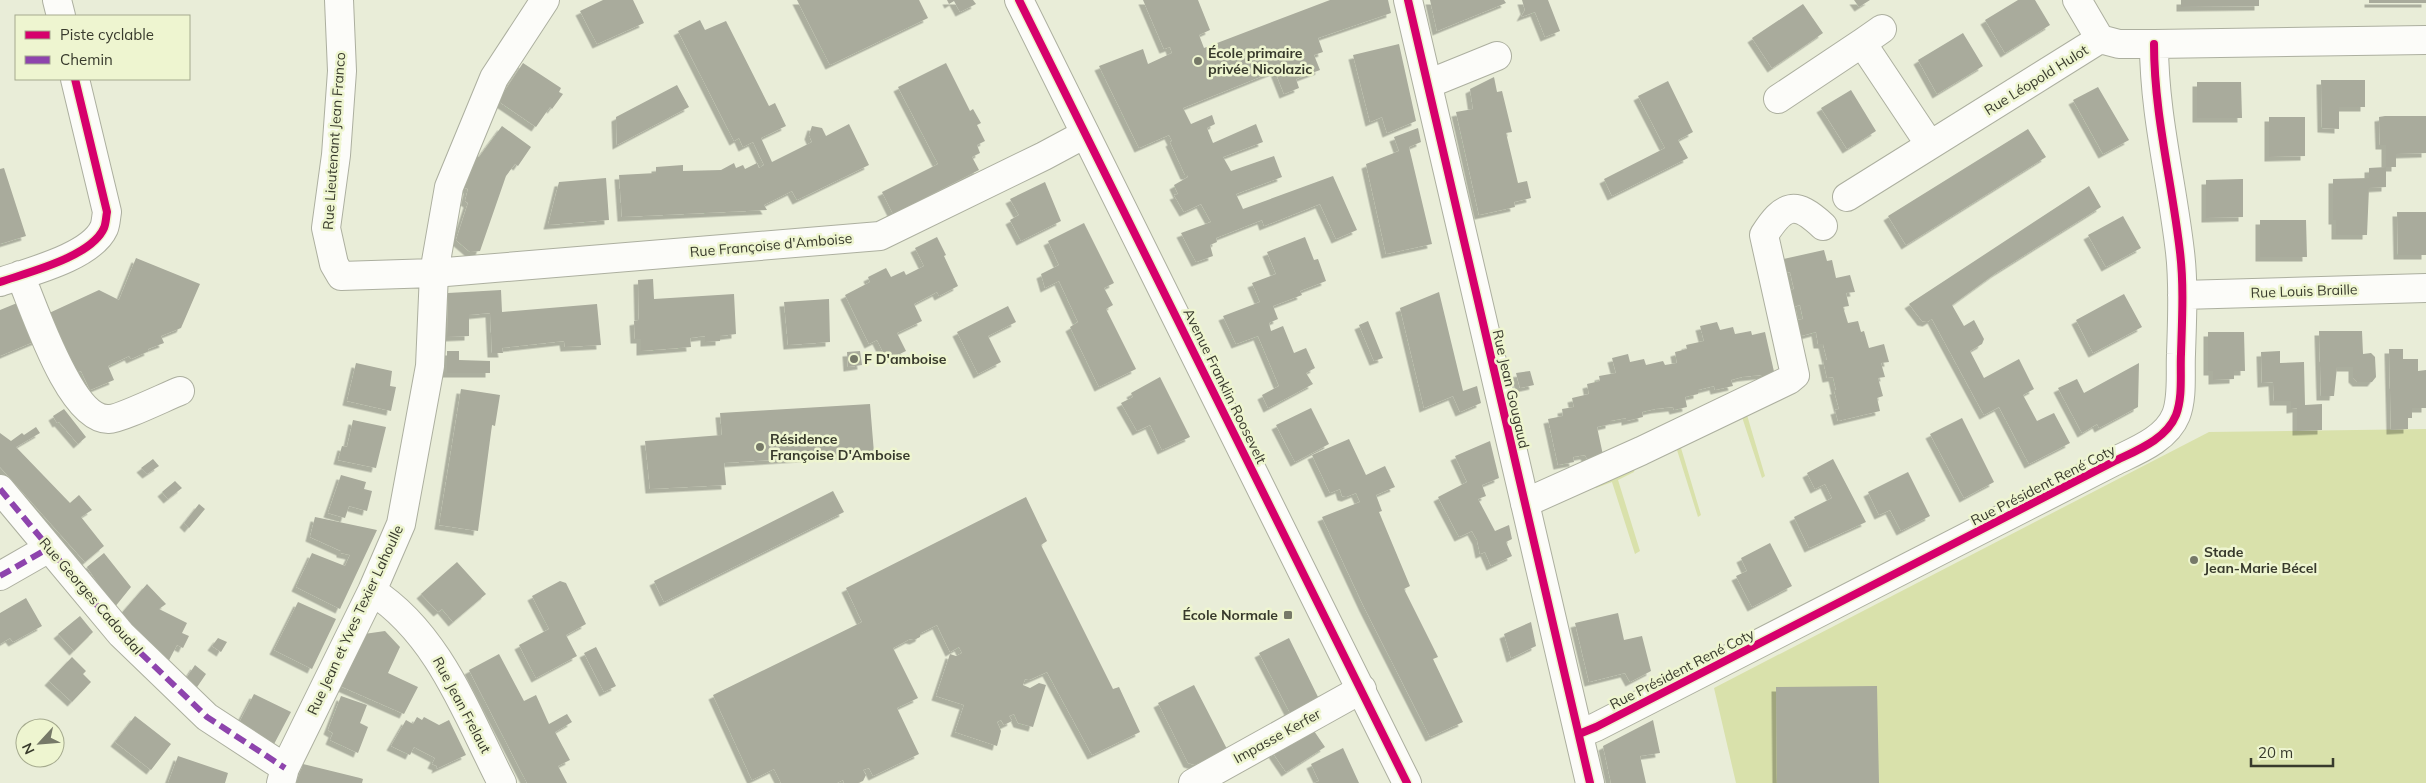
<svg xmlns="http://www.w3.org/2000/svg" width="2426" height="783" font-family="Mulish,sans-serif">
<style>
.green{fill:#d9e1ab}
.building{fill:#a9ab9c;filter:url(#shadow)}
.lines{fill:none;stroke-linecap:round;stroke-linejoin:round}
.minor-casing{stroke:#acaf9f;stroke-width:30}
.major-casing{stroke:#acaf9f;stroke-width:30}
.minor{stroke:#fcfcf9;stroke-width:28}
.major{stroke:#fcfcf9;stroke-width:28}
.quiet{stroke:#8e44ad;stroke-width:6;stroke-dasharray:12 6;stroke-linecap:butt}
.cycleway-casing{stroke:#eef5d0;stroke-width:11}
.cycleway{stroke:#d6006c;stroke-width:8}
.poi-dot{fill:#767968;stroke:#eef5d0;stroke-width:2}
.labels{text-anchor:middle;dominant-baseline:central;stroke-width:5;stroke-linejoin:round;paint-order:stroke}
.poi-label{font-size:14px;font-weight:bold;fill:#383a2c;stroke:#eef5d0;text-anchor:start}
.street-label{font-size:14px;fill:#383a2c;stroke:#eef5d0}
</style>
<defs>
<filter id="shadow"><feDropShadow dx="-4.5" dy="4.5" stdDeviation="0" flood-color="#0004"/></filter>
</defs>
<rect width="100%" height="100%" fill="#e9edd8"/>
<path class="green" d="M1747,415L1765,476L1762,478L1742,417Z
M2426,429V783H1736L1714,688L2209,432Z
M1700,434L1702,437L1681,448L1701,515L1698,517L1677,450L1663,455Z
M1635,466L1634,472L1618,480L1640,551L1635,554L1612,482L1596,488L1591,486Z"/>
<path class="building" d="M603,0H633L644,23L597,44L580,11Z
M797,0H919L928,18L830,65Z
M947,0H973L976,4L960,12L954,1L949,4Z
M1143,0H1198L1210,30L1199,35L1204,48L1330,0H1388L1391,13L1318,38L1323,52L1314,55L1320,70L1296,79L1299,88L1284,94L1275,71L1183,108L1191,124L1212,115L1215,124L1207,128L1213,143L1256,124L1263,142L1223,157L1231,171L1274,156L1282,177L1236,194L1243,209L1333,176L1357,230L1336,239L1320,204L1264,226L1262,220L1216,238L1217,242L1210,245L1213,256L1196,262L1181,233L1211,222L1201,204L1184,212L1174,195L1178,194L1174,185L1188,177L1187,175H1185L1170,142L1172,141L1169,135L1139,148L1099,66L1143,49L1148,64L1172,53L1170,47L1164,49Z
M1430,0H1504L1506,3L1437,31Z
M1522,0H1548L1560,31L1545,37L1535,12L1521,17L1525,10Z
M1854,0H1870L1859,7Z
M2018,0H2035L2050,25L2005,53L1985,20Z
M2181,0H2259V6L2181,7Z
M2369,0H2426V3H2369Z
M1803,4L1823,33L1772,68L1752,38Z
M700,20L705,30L726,21L769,106L775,103L786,126L761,138L772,162L812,142L809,135L812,126L822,128L826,136L849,124L869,165L797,200L792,191L764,205L767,210L622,217L619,175L656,173V167L683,165V171L721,170L734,163L736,168L743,165L745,169L757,163L759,168L764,165L753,142L743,147L739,138L734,141L678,31Z
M1963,33L1983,66L1937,94L1918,60Z
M1399,44L1416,121L1387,133L1382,117L1370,122L1353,55Z
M523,63L561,88L559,92L563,94L552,109L550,107L536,127L498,101Z
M946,63L970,111L973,109L981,123L977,125L985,141L977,145L980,153L972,157L979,170L893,214L882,192L938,164L898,87Z
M1494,77L1497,92L1502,91L1512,132L1506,133L1518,183L1527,181L1531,198L1514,202L1515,207L1479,215L1456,112L1473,109L1470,89Z
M2321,80H2365V107H2339V129L2322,128Z
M1668,81L1693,132L1678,140L1688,158L1612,196L1604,179L1665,148L1638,96Z
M2197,82H2241L2242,118H2197Z
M677,85L689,107L617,145L616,117Z
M2098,87L2129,140L2103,154L2073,100Z
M1851,90L1876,131L1847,149L1821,108Z
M2385,116H2426V153L2396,154V167H2386V145H2380L2379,117Z
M2269,117H2305V156L2269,157Z
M502,126L531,147L518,166L515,164L506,176L480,251L470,252L456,240L468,203L465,201L468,189L463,187L474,154L479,157Z
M1418,128L1421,142L1409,147L1432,244L1386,254L1366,164L1399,151L1394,137Z
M2028,129L2046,157L1906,245L1888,216Z
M2386,167V187L2369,188L2367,235H2336V220H2333V179L2369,178V168Z
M4,168L26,236L0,244V169Z
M606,178L609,220L548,225L559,182Z
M2243,179V217L2206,218V180Z
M1045,182L1061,221L1021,241L1010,220L1019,215L1010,199Z
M2089,186L2101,207L1996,273L1952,305L1964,326L1974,320L1984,339L1982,344L1970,351L1984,378L2019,359L2034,389L2023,395L2037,421L2054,413L2070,443L2029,464L1999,407L1984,415L1932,319L1927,322L1922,321L1909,304Z
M2397,212H2426V255H2398Z
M2123,216L2141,248L2106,267L2088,235Z
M2260,220H2306L2307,257H2260Z
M1084,223L1114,283L1104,288L1113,305L1106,309L1136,369L1099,387L1070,327L1078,322L1059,281L1045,288L1041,274L1059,265L1048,241Z
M937,237L946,255L944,256L958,286L939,296L937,292L914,304L922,321L897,333L906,351L887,360L877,340L869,344L845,295L870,282L868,277L886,268L891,277L904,271L906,275L924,266L915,248Z
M1305,237L1314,260L1318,259L1326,281L1300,291L1302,295L1273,306L1278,319L1269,323L1271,331L1283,326L1294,353L1306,348L1315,368L1306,373L1313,384L1268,408L1262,395L1279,386L1258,336L1236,344L1223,316L1260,302L1252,283L1276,274L1267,252Z
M1824,250L1827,261L1832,260L1836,278L1850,275L1855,292L1846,293L1849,306L1843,307L1848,323L1858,321L1861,332L1864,331L1869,348L1884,344L1889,362L1881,363L1885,377L1878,378L1883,396L1877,398L1880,411L1838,421L1835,410L1839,409L1834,390H1836L1833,377L1827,378L1823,360H1827L1823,344H1818L1816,332L1801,336L1797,320L1803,319L1800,305L1793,307L1790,290L1794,289L1790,272L1782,273L1779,260Z
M136,258L200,284L181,328L161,336L164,343L148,349L149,351L131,359L129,356L127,357L108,366L114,380L90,390L81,371L74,374L47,314L99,290L119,300Z
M653,279L654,299L734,294L736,334L720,336V341L705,342V336L690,338L691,347L641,351V339H635L634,321L639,320L638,280Z
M501,290L502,312L597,304L601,345L565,347L564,341L502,348L503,353H492L490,313L469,315V336L447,337L448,293Z
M1439,292L1463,391L1477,386L1481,403L1460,412L1453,396L1424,408L1400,308Z
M2124,294L2142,327L2093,353L2076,320Z
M829,299L830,342L788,345L784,302Z
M22,301L38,340L0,356V310Z
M1008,306L1016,322L988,336L1001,362L978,374L957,332Z
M1368,321L1383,358L1374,361L1359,325Z
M1717,322L1720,330L1733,327L1735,334L1751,331L1752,335L1765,332L1775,376L1762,379L1761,375L1742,377L1731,380L1733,386L1715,390L1714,386L1698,390V394L1685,397L1687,407L1674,410L1673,407L1655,409L1642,412L1643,417L1626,421V418L1610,421V424L1597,427L1603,455L1587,459L1585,455L1573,457L1574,462L1558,465L1548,419L1563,416L1562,409L1574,407L1572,398L1589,394L1587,384L1600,381L1599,376L1616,373L1612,358L1628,354L1630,362L1644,359L1646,365L1663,361L1665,365L1677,363L1675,352L1687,349L1686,345L1704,341L1700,326Z
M2319,331H2362L2363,354L2371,353L2375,357L2376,377L2372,382H2357L2353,378V367H2337L2334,396H2321Z
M2208,332H2244L2245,371H2234V379L2213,380V371H2208Z
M2389,349H2403V359H2418V371L2426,370V408H2412V418H2408V429L2391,430Z
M447,351H459V360L490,361V373H447Z
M860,351L862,365L848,367L847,352Z
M2280,351V363L2304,362L2305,405L2322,404V430L2297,431V408L2291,409V401H2274L2273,382L2262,383L2261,352Z
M356,363L392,371L390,386L396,387L391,411L347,401Z
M2139,363L2138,407L2099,428L2097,424L2082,433L2058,388L2077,379L2084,393Z
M1530,371L1534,385L1520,388L1516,373Z
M1160,377L1190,437L1162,450L1150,425L1137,431L1121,403L1133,397L1131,393Z
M461,389L500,395L495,426L492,425L478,531L439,525Z
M870,404L874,453L724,463L726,485L650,489L645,441L722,435L720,413Z
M1311,408L1329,444L1295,462L1276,425Z
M64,409L86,437L78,444L59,422L57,423L53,416Z
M1962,418L1994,482L1964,498L1930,434Z
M353,420L386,427L376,468L338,460L342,446L347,447Z
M36,427L40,433L16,447L70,503L79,495L92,510L81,517L104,546L85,562L0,467V433L11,441L22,433L24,435Z
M1349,439L1366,475L1385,466L1395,487L1376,495L1382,511L1379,512L1410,586L1404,589L1438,657L1433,659L1463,722L1430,737L1364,607L1322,517L1360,502L1356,493L1346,497L1342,496L1340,489L1330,493L1312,455Z
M1490,441L1499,478L1482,485L1486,496L1478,499L1495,531L1509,525L1512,539L1506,542L1512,556L1491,566L1485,552L1480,554L1477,540L1472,531L1459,537L1438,497L1467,482L1455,456Z
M153,459L159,466L147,474L141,468Z
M1833,459L1866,522L1809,548L1794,517L1832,498L1825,484L1815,489L1807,473Z
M1908,472L1930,516L1901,531L1890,510L1879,515L1868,492Z
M341,475L366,482L364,489L372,491L367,511L349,506L345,518L328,513Z
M175,481L182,488L168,499L162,492Z
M833,491L844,512L664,602L654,581Z
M1026,497L1047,541L1041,545L1113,689L1119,687L1140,732L1092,755L1047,672L1029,680L1025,679L1023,685L1030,688L1039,683L1046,685L1033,727L1018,723L1014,714L1009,716L1012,721L1004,725L1001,720L997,722L1001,731L997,746L955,732L964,705L936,696L950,654L956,656L962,653L959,647L950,652L937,625L921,633L920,637L914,640L910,639L893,648L918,698L897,708L919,754L873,776L869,768L863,770L866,775L863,781L858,783H844L843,780L837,783H781L774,769L752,780L713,695L862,622L846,588Z
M199,504L205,509L189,528L184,523Z
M315,517L377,530L340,609L296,587L312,553L345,566L350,555L341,553V551L310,537Z
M1770,543L1792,586L1752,607L1736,576L1747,571L1741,558Z
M104,553L131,587L114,608L87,567Z
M457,562L486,594L453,622L442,609L438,612L421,594Z
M560,581L566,583L586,624L566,635L577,656L536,678L519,645L549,629L532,596Z
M147,584L166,604L159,609L187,623L182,633L189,636L183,648L177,645L166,666L120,615Z
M26,598L42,626L13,642L10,638L0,644V613Z
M298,602L336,619L312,669L274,650Z
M1618,613L1624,640L1642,636L1651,671L1630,682L1625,673L1589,682L1575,623Z
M80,616L93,632L74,651L58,634Z
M1531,622L1536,646L1511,658L1504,634Z
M385,631L400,647L388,673L418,687L404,714L340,686L364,634Z
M218,638L227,642L221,652L212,646Z
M1289,638L1319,699L1290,713L1259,653Z
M596,647L616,686L604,692L584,653Z
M499,654L524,701L536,695L549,724L567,714L572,722L555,732L570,760L558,766L567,783H527L469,670Z
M72,657L86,671L83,674L91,682L72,702L49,681Z
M195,665L206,674L193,693L183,683Z
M1194,685L1227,749L1195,765L1188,763L1158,703Z
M1877,686L1879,783H1777L1776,687Z
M254,694L291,712L273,746L237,727Z
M341,696L367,705L360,723L368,727L358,753L330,740L333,733L328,730Z
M135,716L171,744L151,770L115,742Z
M417,717L422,720L424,717L439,725L449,720L466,755L436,769L437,766L432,764L435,758L414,747L410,755L391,746L406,720L413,724Z
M1653,720L1660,753L1640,756L1646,783H1611L1603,746Z
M1312,728L1325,747L1286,772L1273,753Z
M1343,748L1359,783H1314L1319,781L1311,764Z
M178,756L228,773L225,783H168Z
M303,764L360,778L363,779L362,783H296Z"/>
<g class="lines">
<g class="minor-casing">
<path id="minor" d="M57,0L61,16
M339,0L342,71L336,155L326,228L334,264L341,276L434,273L880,236L1044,156L1085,134
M2077,0L2100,39
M1862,43L1882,29
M1428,84L1497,56
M1778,99L1862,43L1930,145
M1847,197L2100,39L2119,44H2154L2426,40
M20,275C34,307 70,421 109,419C120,419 167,396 180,391
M0,282C29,272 91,257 104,228C106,223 106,217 107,212L75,79
M2182,295L2426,288
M0,489L121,634L207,717L285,768
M1525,503L1641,451L1789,380L1795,375L1764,235C1784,204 1795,200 1823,226
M0,576L49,548
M372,591C439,634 467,715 502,783
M1579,734L1596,727L2113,462C2135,451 2166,440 2176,415C2183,397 2180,373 2181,354C2182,321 2184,285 2180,252C2172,182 2154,114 2154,44
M281,783L285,768L372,591L401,524L430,366L434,273L449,187L494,78L545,0
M1193,783L1362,689"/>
</g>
<g class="major-casing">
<path id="major" d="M1019,0L1407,783
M1408,0L1590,783"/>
</g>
<use href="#minor" class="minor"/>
<use href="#major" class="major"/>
<path class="quiet" d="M0,489L121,634L207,717L285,768
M0,576L49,548"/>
<g class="cycleway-casing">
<path id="cycleway" d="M1019,0L1407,783
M1408,0L1590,783
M0,282C29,272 91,257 104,228C106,223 106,217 107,212L75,79
M1579,734L1596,727L2113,462C2135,451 2166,440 2176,415C2183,397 2180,373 2181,354C2182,321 2184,285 2180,252C2172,182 2154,114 2154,44"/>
</g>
<use href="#cycleway" class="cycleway"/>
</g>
<g class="poi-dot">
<circle cx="1198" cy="61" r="5"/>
<circle cx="854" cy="359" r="5"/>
<circle cx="760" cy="447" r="5"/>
<circle cx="2194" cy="560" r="5"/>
<rect x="1283" y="610" width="10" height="10" rx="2.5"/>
</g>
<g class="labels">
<g class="poi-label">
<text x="1208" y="53">École primaire<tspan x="1208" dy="16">privée Nicolazic</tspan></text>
<text x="864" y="359">F D'amboise</text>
<text x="770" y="439">Résidence<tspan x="770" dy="16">Françoise D'Amboise</tspan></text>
<text x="2204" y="552">Stade<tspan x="2204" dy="16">Jean-Marie Bécel</tspan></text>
<text x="1278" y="615" text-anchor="end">École Normale</text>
</g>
<g class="street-label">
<text transform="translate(2036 80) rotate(-32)">Rue Léopold Hulot</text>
<text transform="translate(334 141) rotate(-86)">Rue Lieutenant Jean Franco</text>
<text transform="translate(771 245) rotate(-5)">Rue Françoise d'Amboise</text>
<text transform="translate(2304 291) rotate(-2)">Rue Louis Braille</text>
<text transform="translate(1225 386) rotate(64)">Avenue Franklin Roosevelt</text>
<text transform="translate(1511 389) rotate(77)">Rue Jean Gougaud</text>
<text transform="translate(2043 485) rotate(-27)">Rue Président René Coty</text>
<text transform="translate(91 596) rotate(49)">Rue Georges Cadoudal</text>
<text transform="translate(355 620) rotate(-65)">Rue Jean et Yves Texier Lahoulle</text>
<text transform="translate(1682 669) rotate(-27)">Rue Président René Coty</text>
<text transform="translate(462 705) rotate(62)">Rue Jean Frelaut</text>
<text transform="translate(1277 736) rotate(-29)">Impasse Kerfer</text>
</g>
</g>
<rect x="15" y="15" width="175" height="65" fill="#eef5d0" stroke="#a5aa8e"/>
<rect x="25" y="31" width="25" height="8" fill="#d6006c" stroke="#a5aa8e"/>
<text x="60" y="40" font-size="15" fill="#383a2c">Piste cyclable</text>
<rect x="25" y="56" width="25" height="8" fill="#8e44ad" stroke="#a5aa8e"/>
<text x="60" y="65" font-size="15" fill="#383a2c">Chemin</text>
<g transform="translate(40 743) rotate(244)"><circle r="24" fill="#eef5d0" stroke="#a5aa8e"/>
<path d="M0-4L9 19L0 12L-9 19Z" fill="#767968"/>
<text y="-8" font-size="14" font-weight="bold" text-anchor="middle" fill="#383a2c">N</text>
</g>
<path d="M2251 758v8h82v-8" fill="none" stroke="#383a2c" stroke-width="2.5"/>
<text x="2258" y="758" font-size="15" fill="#383a2c" stroke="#eef5d0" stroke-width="4" paint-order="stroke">20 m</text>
</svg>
